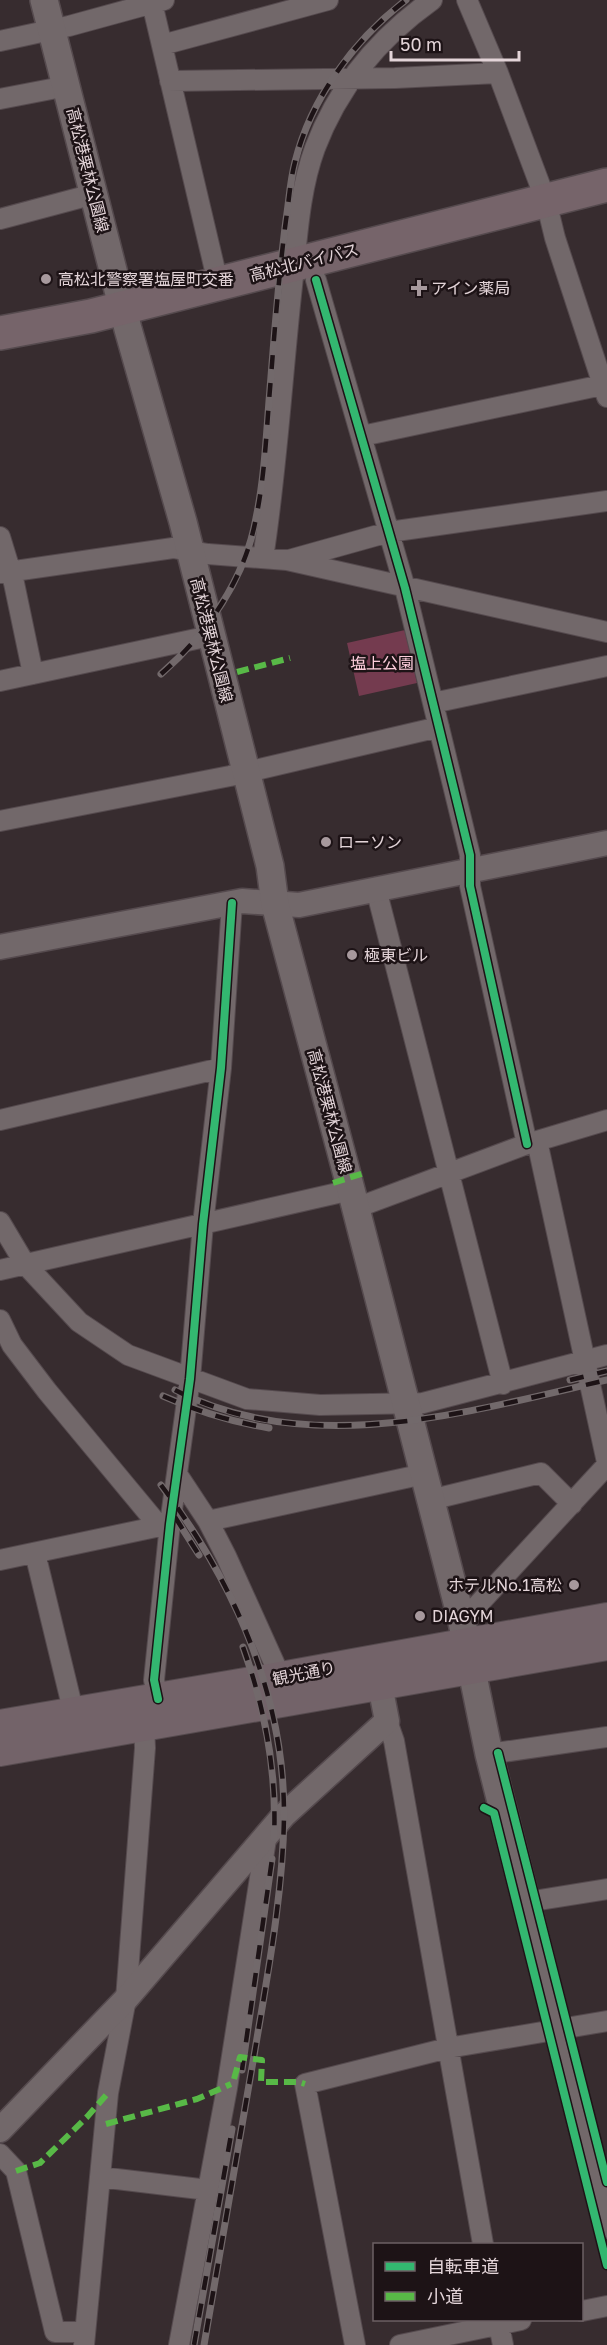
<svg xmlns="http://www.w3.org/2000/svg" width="607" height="2345" font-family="'Golos Text','Noto Sans JP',sans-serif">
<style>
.green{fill:#743b4f}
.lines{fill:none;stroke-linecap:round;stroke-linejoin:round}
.minor-casing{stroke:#554a4e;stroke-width:22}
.tertiary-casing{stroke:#554a4e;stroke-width:27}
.secondary-casing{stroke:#554a4e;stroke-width:30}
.primary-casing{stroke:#554a4e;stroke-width:34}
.trunk-casing{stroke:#554a4e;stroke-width:36}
.minor{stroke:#72686a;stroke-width:20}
.tertiary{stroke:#72686a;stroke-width:24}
.secondary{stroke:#72686a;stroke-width:27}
.primary{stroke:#736369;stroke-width:32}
.trunk{stroke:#76646a;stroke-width:33}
.rail-casing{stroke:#72696b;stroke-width:7}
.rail{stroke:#1d1316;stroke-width:4.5;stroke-dasharray:14;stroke-linecap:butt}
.quiet{stroke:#58b947;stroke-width:6;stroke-dasharray:12 6;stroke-linecap:butt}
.cycleway-casing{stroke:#1d1316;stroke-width:11}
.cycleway{stroke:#33b770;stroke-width:8}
.poi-dot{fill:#a7999d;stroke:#1d1316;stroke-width:2}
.labels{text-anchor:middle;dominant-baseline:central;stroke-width:5;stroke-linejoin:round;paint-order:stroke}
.street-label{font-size:16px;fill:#e3d4d8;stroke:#1d1316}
.poi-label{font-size:16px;fill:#e3d4d8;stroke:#1d1316;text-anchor:start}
.park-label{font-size:16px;fill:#fdcddb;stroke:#1d1316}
</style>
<rect width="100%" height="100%" fill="#372c2f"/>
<path class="green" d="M405,630L417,683L359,696L347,643Z"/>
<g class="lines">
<g class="minor-casing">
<path id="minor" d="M467,0L498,73L546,201L555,238L607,397
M152,3L218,283
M0,41L69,26L164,0
M162,45L328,0
M170,81L395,78L498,73
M0,99L67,86
M0,219L94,194
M316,280L405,588L470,855V886L527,1144
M362,436L607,384
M0,537L14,583L33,674
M263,558C277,468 282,377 292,286C297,241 299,191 315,148C338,87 380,37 432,0
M289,560L389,532L607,501
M0,573L173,548L208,554L287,560L607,632
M0,681L210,636
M433,703L607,666
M0,821L230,776L439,727
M376,889L503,1384
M0,1120L221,1068
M537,1141L607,1462
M356,1208L527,1144L607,1120
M0,1222L25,1264L79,1322L128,1355L247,1399L320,1405L423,1403L607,1355
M0,1270L351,1190
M0,1320L12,1345L47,1391L159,1526
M177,1474L208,1521L226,1556L281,1678
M430,1500L541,1473L572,1504
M208,1521L424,1474
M35,1553L74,1714
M0,1560L170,1524
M462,1622L607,1465
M158,1699L154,1680L170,1524L190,1379L203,1224L221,1068L232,903
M387,1721L394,1741L483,2244
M489,1754L607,1737
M527,1902L607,1889
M0,2154L16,2171L55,2332H85
M100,2177L208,2190
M582,2311L607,2306
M498,2320L503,2345
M84,2345L108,2093L126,1999L145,1748L144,1724
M179,2345L227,2088L267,1833
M355,2345L305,2084L448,2048L607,2021
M400,2345L521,2320"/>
</g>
<g class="tertiary-casing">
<path id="tertiary" d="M0,947L242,901L299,905L607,843
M0,2130L126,1999L284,1815L387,1721L380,1685"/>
</g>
<g class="secondary-casing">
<path id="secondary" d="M44,0L128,329L183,522L270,866L275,904L348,1178L462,1622L489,1754L607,2224"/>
</g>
<g class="primary-casing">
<path id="primary" d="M0,1726L281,1678L607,1619
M0,1750L607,1644"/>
</g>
<g class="trunk-casing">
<path id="trunk" d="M0,333L91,316L607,185"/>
</g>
<use href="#minor" class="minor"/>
<use href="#tertiary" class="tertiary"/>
<use href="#secondary" class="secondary"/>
<use href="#primary" class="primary"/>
<use href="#trunk" class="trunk"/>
<g class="rail-casing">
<path id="rail" d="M161,674C207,634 245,579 256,518C264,480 266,440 269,401C274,341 278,280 286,220C289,201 290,181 295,162C311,98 354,40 406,0
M570,1380L607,1371
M175,1390C310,1459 468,1412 607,1380
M163,1396C197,1411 232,1422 269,1428
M161,1485C233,1581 284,1693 284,1815C283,1894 268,1972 255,2050C238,2148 221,2247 204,2345
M175,1517L199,1555
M243,1647C265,1708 277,1774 274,1838
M242,2070L272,1859
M194,2345L232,2129"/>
</g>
<use href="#rail" class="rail"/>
<path class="quiet" d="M237,672L290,658
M333,1183L364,1173
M234,2079L240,2057L262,2060L261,2082H299L305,2084
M106,2124L197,2099L231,2084
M16,2171L40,2163L87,2117L108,2093"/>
<g class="cycleway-casing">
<path id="cycleway" d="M316,280L405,588L470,855V886L527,1144
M158,1699L154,1680L170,1524L190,1379L203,1224L221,1068L232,903
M498,1753L607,2182
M484,1808L494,1813L607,2265"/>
</g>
<use href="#cycleway" class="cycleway"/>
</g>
<g class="poi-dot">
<circle cx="46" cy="279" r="6"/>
<path d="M416 279h6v6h6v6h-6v6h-6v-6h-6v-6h6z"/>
<circle cx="326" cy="842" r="6"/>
<circle cx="352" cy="955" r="6"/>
<circle cx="574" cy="1585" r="6"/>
<circle cx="420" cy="1616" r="6"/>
</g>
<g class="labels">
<g class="street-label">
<text transform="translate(88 170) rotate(76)">高松港栗林公園線</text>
<text transform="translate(304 262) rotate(-14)">高松北バイパス</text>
<text transform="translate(212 640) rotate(76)">高松港栗林公園線</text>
<text transform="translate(330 1111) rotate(75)">高松港栗林公園線</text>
<text transform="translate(304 1673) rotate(-11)">観光通り</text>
</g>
<g class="poi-label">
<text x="58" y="279">高松北警察署塩屋町交番</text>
<text x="431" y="288">アイン薬局</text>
<text x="338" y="842">ローソン</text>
<text x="364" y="955">極東ビル</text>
<text x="562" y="1585" text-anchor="end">ホテルNo.1高松</text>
<text x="432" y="1616">DIAGYM</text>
</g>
<g class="park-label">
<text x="382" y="663">塩上公園</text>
</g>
</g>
<rect x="373" y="2243" width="210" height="78" fill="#1d1316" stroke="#6c6064" stroke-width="1.5"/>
<rect x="385" y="2262" width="30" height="9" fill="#33b770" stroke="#6c6064" stroke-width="1.5"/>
<text x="427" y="2273" font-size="18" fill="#e3d4d8">自転車道</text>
<rect x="385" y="2292" width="30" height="9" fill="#58b947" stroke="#6c6064" stroke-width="1.5"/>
<text x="427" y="2303" font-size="18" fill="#e3d4d8">小道</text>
<path d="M391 51v9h128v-9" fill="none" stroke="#e3d4d8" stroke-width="3"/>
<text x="400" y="51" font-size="18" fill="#e3d4d8" stroke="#1d1316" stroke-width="4.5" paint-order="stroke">50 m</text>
</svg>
